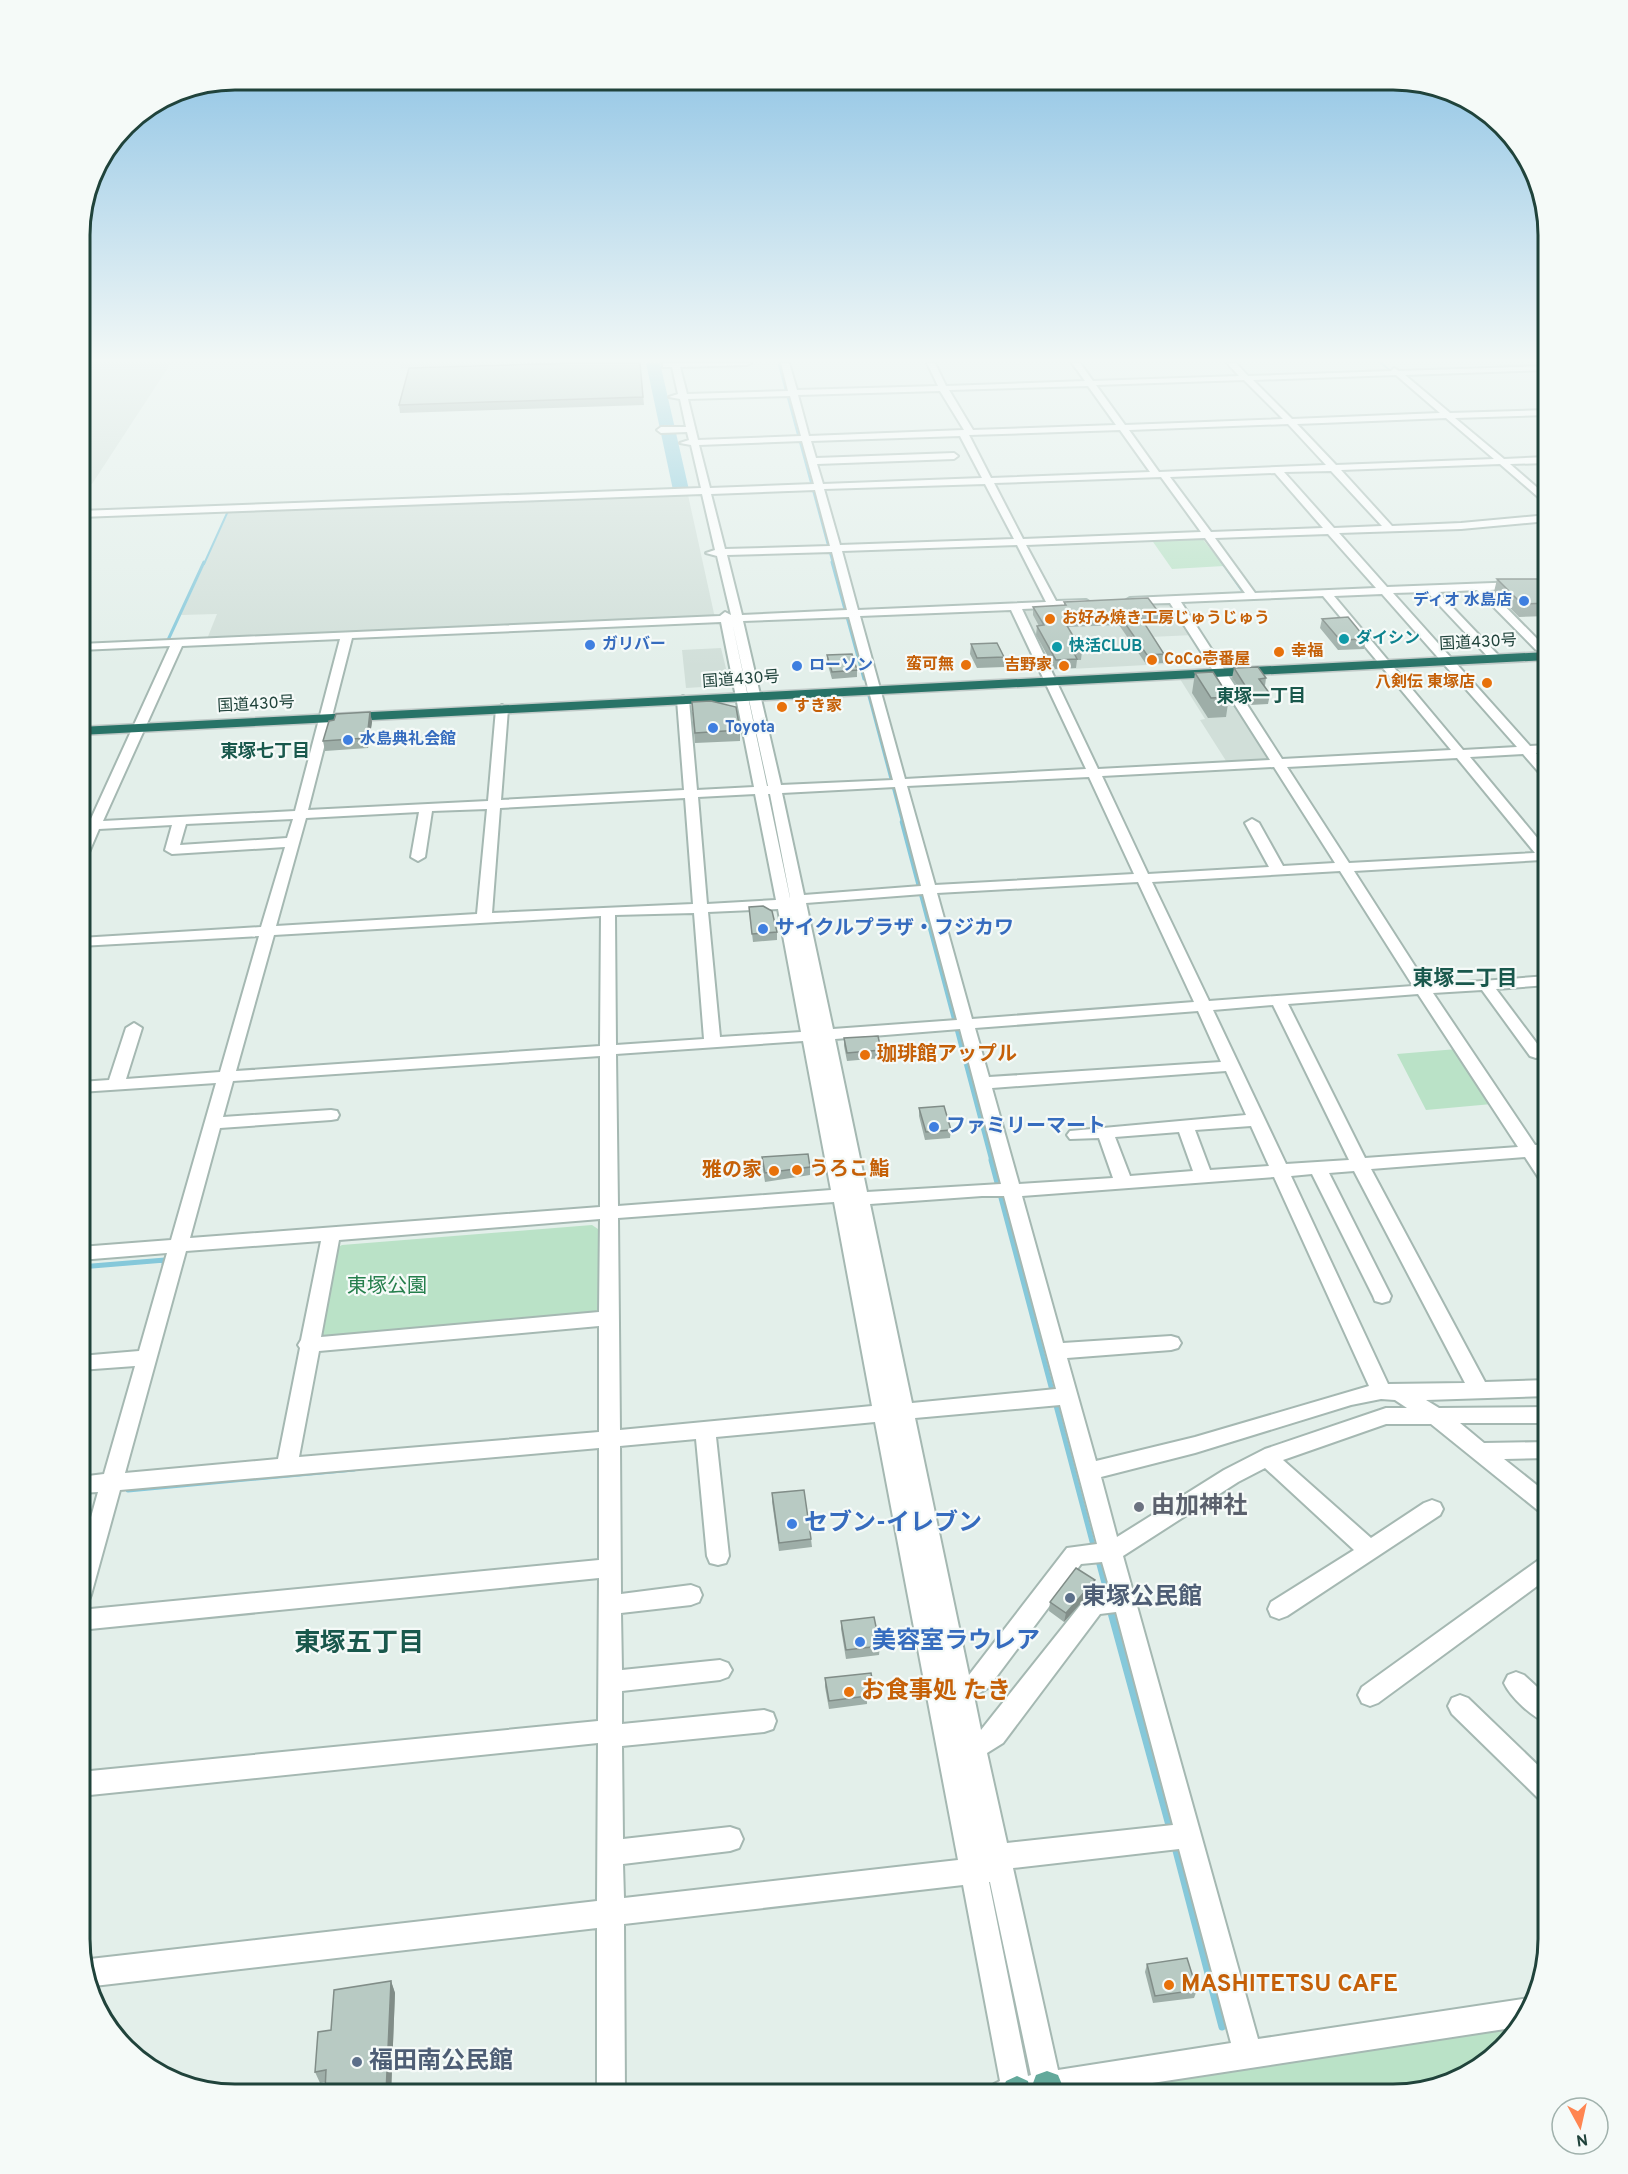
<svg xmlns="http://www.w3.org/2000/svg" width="1628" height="2174" font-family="Overpass,'Noto Sans JP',sans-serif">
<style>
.built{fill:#d1dfd9}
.green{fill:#bae2c7}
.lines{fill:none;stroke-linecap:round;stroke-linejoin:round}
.stream-far4{stroke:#85c8da;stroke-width:2}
.stream-far3{stroke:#85c8da;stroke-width:3}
.stream-far2{stroke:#85c8da;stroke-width:4.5}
.stream-far1{stroke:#85c8da;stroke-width:5}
.stream{stroke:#85c8da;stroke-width:7}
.river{fill:#85c8da;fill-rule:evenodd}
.minor-casing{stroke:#a5b8b2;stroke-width:4}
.major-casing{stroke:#c1cac8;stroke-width:3}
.highway-casing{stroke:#c1cac8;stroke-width:3}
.minor{fill:#fff;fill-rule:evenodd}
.major{fill:#63a99b;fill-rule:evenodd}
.highway{fill:#287367;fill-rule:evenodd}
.wall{fill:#9eaea8}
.shaded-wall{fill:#818d88}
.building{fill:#b8cac3;stroke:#818d88;stroke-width:1.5}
.shop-dot{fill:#3f7fe0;stroke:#f5faf8;stroke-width:2}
.food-dot{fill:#e8710a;stroke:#f5faf8;stroke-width:2}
.culture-dot{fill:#0f9aa8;stroke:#f5faf8;stroke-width:2}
.worship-dot{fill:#6b7280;stroke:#f5faf8;stroke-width:2}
.service-dot{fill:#5c6f8a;stroke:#f5faf8;stroke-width:2}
.labels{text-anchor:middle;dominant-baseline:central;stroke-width:4.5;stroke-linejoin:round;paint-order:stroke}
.far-shop-label{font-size:16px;font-weight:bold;fill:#366cbe;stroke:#f5faf8;text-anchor:start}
.far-food-label{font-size:16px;font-weight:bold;fill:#c56008;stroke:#f5faf8;text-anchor:start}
.far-culture-label{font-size:16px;font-weight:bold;fill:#0d838f;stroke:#f5faf8;text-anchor:start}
.far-street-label{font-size:16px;fill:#20433b;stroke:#f5faf8}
.far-neighbourhood-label{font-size:18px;font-weight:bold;fill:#19584c;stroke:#f5faf8}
.shop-label{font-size:20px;font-weight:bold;fill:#366cbe;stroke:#f5faf8;text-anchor:start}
.food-label{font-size:20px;font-weight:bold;fill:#c56008;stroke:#f5faf8;text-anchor:start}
.park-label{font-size:20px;fill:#257f4c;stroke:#f5faf8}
.neighbourhood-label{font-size:21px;font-weight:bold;fill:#19584c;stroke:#f5faf8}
.near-worship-label{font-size:24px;font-weight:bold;fill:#5b616d;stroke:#f5faf8;text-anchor:start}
.near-shop-label{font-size:24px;font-weight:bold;fill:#366cbe;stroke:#f5faf8;text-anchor:start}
.near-service-label{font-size:24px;font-weight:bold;fill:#4e5e75;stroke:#f5faf8;text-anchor:start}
.near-food-label{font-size:24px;font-weight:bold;fill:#c56008;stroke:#f5faf8;text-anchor:start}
.near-neighbourhood-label{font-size:26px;font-weight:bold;fill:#19584c;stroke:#f5faf8}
.rim{fill:none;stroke:#20433b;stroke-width:3}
</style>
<rect width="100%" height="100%" fill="#e3efea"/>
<path class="built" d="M80,363H171L92,484H80Z
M402,363H583L400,369Z
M688,495L715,618L207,639L217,614L181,615L229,511Z
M1173,603L1194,635L1150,637L1166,664L1051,670L1021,610Z
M721,648L729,681L719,686L686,688L682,650Z
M1219,677L1275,761L1228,764L1200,720L1205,719L1180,679Z"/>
<path class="green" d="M1201,537L1224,566L1172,569L1151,539Z
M1457,1049L1492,1104L1426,1110L1397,1054Z
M592,1225L598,1229V1309L592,1315L325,1338L318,1332L334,1249L342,1245Z
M1519,2026L1479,2069L1394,2094H1093L1109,2087Z"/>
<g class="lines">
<path class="stream-far4" d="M1081,363L1126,426
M1381,363L1442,414
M779,365L833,564
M661,399H665
M1446,418L1476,443
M1129,429L1160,473
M1160,476L1201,532
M820,489L845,488
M1205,538L1223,564
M204,564L228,511"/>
<path class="stream-far3" d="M832,562L864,679
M1222,562L1244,593
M1194,601L1327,596
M168,640L204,562
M869,696L903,824"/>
<path class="stream-far2" d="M902,822L992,1162"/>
<path class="stream-far1" d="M991,1160L1094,1549
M80,1267L165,1260L164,1264
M128,1490L354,1469
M1097,1557L1108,1598"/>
<path class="stream" d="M1110,1609L1170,1829
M1174,1843L1222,2027
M1238,2087L1240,2094"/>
<path class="river" d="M646,363H660L689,490L687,493H675L673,490Z"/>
<g class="minor-casing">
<path id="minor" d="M663,363H751L747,365L680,367L687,394L788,391L781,363H789L797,390L938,386L927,363H935L946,386L1085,381L1072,363H1080L1093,381L1239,376L1227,363H1236L1248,376L1391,371L1394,368L1399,371L1548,366V370L1405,375L1450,413L1548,410V415L1455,418L1504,459L1548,457V463L1510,464L1548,497V504L1545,503L1500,464L1341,470L1392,526L1461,523L1548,515V521L1461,529L1339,533L1387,587L1548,581V587L1489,590L1548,650V659L1544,658L1477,590L1438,592L1499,656V660H1491L1427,592L1393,593L1530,746L1548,745V753H1536L1548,767V778L1543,777L1523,754L1470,757L1548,851V863L1542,860L1354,871L1427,985L1548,976V985L1496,989L1544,1053L1536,1058L1530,1056L1482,990L1433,993L1535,1145L1548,1144V1156H1542L1548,1166V1185L1542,1183L1525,1157L1371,1169L1485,1382L1548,1380V1396L1426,1400L1439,1408L1548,1407V1423H1460L1484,1443L1548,1442V1458L1504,1459L1548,1494V1515L1540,1512L1431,1424H1386L1283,1460L1371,1538L1424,1503L1432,1500L1440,1503L1443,1509L1440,1515L1287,1616L1279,1619L1271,1616L1268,1609L1271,1602L1354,1550L1265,1468L1238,1482L1123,1556L1258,2039L1529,1998L1532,2000L1528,2017L1518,2027L1080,2094H990L994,2084L1000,2081L963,1885L624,1924L625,2094H597V1928L94,1986L86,1961L90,1959L597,1901L598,1743L80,1796V1772L598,1721L599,1578L80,1630V1610L599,1560V1448L120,1490L91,1595L88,1602L80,1605V1557L98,1492L80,1493V1477L104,1474L135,1366L80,1370V1356L139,1351L167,1253L80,1260V1247L171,1240L216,1083L80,1092V1082L109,1080L126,1028L134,1023L142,1028L126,1079L220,1072L259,936L80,946V938L261,927L285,847L172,854L165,850L172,825L99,829L87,857L80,861V843L86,830H80V822L90,821L170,646L80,650V644L720,616L725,612L731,615L717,556L706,553L715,550L702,494L80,517V511L701,488L691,445L680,443L689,440L687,432L661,433L657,430L661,427H686L680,399L669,397L678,394L672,367H663ZM1396,375L1440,413L1292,419L1253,380ZM1244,380L1283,419L1125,425L1096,385ZM1088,386L1116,425L973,430L949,390ZM940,391L964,430L809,436L798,395ZM790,396L801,436L698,440L688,399ZM1446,418L1494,459L1336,465L1297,424ZM1288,424L1326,465L1159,472L1129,430ZM1120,430L1150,472L991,478L969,435ZM960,436L982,478L823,484L817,464L954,459L958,456L954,453L816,458L811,441ZM802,441L814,484L710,488L699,445ZM1331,471L1382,526L1334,528L1284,472ZM1275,473L1323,528L1211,532L1170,477ZM1161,477L1201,532L1023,539L994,483ZM985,484L1014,539L840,545L824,489ZM815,490L830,546L725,549L711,494ZM1328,534L1376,588L1255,593L1215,538ZM1205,538L1245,593L1130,598L1125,601L1130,604L1170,603L1270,760L1098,769L1022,609L1086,606L1091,603L1086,600L1056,601L1026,545ZM1017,545L1046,602L858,610L842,551ZM832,552L847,610L742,615L727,555ZM1382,594L1517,747L1463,750L1334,596ZM1323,596L1451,750L1282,759L1181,602ZM1011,610L1086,769L905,779L860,616ZM849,617L893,780L781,785L743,621ZM721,622L754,787L697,790L689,700L683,696L677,700L684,790L501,800L508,709L502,705L496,709L488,801L308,810L352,638ZM732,622L768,786H767ZM340,639L295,811L103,821L182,646ZM1457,758L1535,853L1349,863L1287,767ZM1274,767L1335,863L1283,866L1259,823L1252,819L1245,823L1269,867L1148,874L1102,776ZM1089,777L1134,874L935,885L907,786ZM895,787L921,886L804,895L782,793ZM755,794L776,900L707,904L698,797ZM768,794H770L790,897V898ZM685,798L693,904L492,913L500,808ZM487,809L477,914L276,926L306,818L419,812L411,857L418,861L425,857L432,811ZM293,819L287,838L180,845L186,824ZM1340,871L1413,986L1209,1001L1152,882ZM1138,882L1194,1002L972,1019L937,893ZM923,894L957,1020L833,1029L806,903ZM778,909L801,1032L720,1037L708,912ZM694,913L704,1039L616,1045L615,915ZM601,916L600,1046L236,1071L274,935ZM1418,994L1518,1147L1365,1158L1288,1004ZM1273,1005L1349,1160L1286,1164L1213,1010ZM1198,1011L1221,1062L989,1077L975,1028ZM960,1029L1001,1184L867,1192L835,1039ZM803,1041L831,1190L618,1206L616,1054ZM600,1056V1207L190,1238L220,1128L331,1120L337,1119L339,1115L337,1111L331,1110L223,1117L233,1081ZM1226,1071L1246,1115L1070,1131L1067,1135L1070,1139L1099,1138L1113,1178L1019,1184L992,1088ZM1251,1126L1269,1166L1210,1170L1195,1130ZM1179,1132L1193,1171L1130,1176L1115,1137ZM1354,1171L1465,1383L1388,1384L1291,1176L1312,1174L1373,1296L1375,1301L1382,1303L1389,1301L1391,1296L1329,1173ZM1274,1177L1369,1386L1195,1437L1096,1461L1067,1358L1171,1350L1178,1348L1181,1343L1178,1338L1171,1336L1063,1343L1022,1196ZM982,1196H1004L1056,1389L912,1403L870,1204ZM834,1202L872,1406L620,1430L618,1218ZM600,1219L599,1312L321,1337L339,1240ZM321,1241L301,1340L298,1345L300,1348L278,1459L125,1473L186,1251ZM599,1326V1432L299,1457L319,1351ZM1381,1399L1395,1400L1407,1408H1386L1265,1449L1224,1470L1117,1537L1101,1477L1195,1453L1351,1405ZM1060,1405L1097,1544L1067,1548L969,1675L915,1418ZM875,1422L958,1860L624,1898L623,1864L730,1851L739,1848L743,1839L739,1830L730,1827L623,1839L622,1746L764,1732L773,1729L776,1721L773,1713L764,1710L622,1724V1691L720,1680L728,1677L732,1670L728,1663L720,1660L622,1670L621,1613L691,1605L699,1602L702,1595L699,1588L691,1585L621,1594L620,1446L696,1439L707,1556L710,1563L718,1565L726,1563L729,1556L716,1437ZM1102,1562L1111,1593L1086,1598L981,1730L974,1696L988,1688L1081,1564ZM1116,1612L1173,1825L1007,1843L987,1753L1003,1743L1100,1614ZM1179,1849L1231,2043L1058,2070L1013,1868ZM989,1882H990L1031,2075L1028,2076Z
M80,1108L86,1109L88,1113L86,1118L80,1119Z
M1548,1557V1578L1378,1703L1370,1706L1362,1703L1358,1695L1362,1687L1540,1559Z
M1516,1672L1524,1675L1548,1697V1723C1533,1718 1511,1698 1504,1683L1508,1675Z
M1460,1695L1468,1698L1548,1775V1803L1539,1799L1452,1714L1448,1706L1452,1698Z"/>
</g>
<g class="major-casing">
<path id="major" d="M1047,2071L1058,2075L1066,2094H1035L1032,2086L1036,2075Z
M1017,2076L1028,2081L1031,2094H1001L1006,2081Z"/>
</g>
<g class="highway-casing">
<path id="highway" d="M1548,652V660L80,735V727Z"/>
</g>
<use href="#minor" class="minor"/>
<use href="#major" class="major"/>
<use href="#highway" class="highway"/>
</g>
<path class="wall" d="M640,363L644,405L400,413L399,405Z
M1497,579H1548V616L1519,617L1494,592Z
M1064,602L1160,614L1159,623L1144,624L1164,654L1163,663L1146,664L1119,625L1068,627L1082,651L1081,660H1077L1076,668L1055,669L1036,635L1037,626H1039L1033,615V607L1064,605Z
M1322,619L1366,639L1364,649L1338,650L1320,628Z
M971,644L1004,657V667L977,668L970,654Z
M827,655L857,670V677L832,679L827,662Z
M1234,668L1266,678L1265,686L1270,694L1268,704L1250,705L1232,678Z
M1195,673L1229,697L1226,717L1208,718L1192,693Z
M370,712L372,722L368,748L325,751L323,741L334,720Z
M692,712L740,730V741L695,743Z
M749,907L777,932V940L753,942Z
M844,1038L881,1050V1058L847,1061L844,1046Z
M919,1108L951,1130L950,1138L925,1140L919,1116Z
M762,1157L810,1167V1175L765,1182L762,1165Z
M772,1493L811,1539L812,1547L779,1551L772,1502Z
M1095,1580L1094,1588L1064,1622L1049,1611L1050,1602Z
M841,1621L880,1646L879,1655L846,1659L841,1629Z
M825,1678L874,1689L873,1697L867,1698V1704L829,1709L825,1687Z
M1147,1964L1197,1990L1194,1998L1153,2003L1145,1972Z
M391,1981L395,1993L391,2094H326L325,2091V2082L320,2083L315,2072L331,2030Z"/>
<path class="shaded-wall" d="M370,712L372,722L368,748L367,738Z
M1095,1580L1094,1588L1064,1622L1066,1613Z
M391,1981L395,1993L391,2094H386Z"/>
<path class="building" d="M580,363H640L643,397L399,405L409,368Z
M1497,579H1548V603L1522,604Z
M1148,598L1160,614L1139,615L1164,654L1147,655L1120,616L1063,619L1082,651H1073L1077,659L1056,660L1037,626L1044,625L1033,607L1066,605L1064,602Z
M1348,617L1366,639L1340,640L1322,619Z
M997,643L1004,657L977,658L971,644Z
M852,654L857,670L832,672L827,655Z
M1258,667L1266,678L1259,679L1270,694L1251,695L1234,668Z
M1213,672L1229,697L1211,698L1195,673Z
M711,701L736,707L740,730L695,733L692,702Z
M370,712L367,738L323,741L329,721L334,720L336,714Z
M763,906L772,911L777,932L752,934L749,907Z
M878,1036L881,1050L847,1053L844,1038Z
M944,1106L951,1130L926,1132L919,1108Z
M808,1154L810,1167L765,1173L762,1157Z
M804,1490L811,1539L779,1543L772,1493Z
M1076,1568L1095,1580L1066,1613L1050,1602Z
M874,1617L880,1646L846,1650L841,1621Z
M871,1673L874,1689L866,1690L867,1696L829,1701L825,1678Z
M1187,1958L1197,1990L1155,1996L1147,1964Z
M391,1981L386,2094H364V2084L325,2091L326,2070L315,2072L318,2032L331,2030L334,1990Z"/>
<linearGradient id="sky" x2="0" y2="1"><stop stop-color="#80bce2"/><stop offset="0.54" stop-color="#f2f8f6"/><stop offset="1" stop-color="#f2f8f6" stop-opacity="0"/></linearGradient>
<rect width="1628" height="667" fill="url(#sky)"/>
<g class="shop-dot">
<circle cx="1524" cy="601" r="6"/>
<circle cx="590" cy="645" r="6"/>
<circle cx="797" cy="666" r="6"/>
<circle cx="713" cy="728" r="6"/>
<circle cx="348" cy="740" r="6"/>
<circle cx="763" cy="929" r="6"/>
<circle cx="934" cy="1127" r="6"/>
<circle cx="792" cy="1524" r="6"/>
<circle cx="860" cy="1642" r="6"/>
</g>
<g class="food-dot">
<circle cx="1050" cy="619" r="6"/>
<circle cx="1279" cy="652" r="6"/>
<circle cx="1152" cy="660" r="6"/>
<circle cx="966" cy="665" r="6"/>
<circle cx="1064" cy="666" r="6"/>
<circle cx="1487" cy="683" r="6"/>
<circle cx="782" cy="707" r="6"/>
<circle cx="865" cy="1055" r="6"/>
<circle cx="797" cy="1170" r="6"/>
<circle cx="774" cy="1171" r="6"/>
<circle cx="849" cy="1692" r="6"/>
<circle cx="1169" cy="1985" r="6"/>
</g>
<g class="culture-dot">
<circle cx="1344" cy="639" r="6"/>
<circle cx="1057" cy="647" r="6"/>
</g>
<circle class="worship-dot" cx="1139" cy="1507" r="6"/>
<g class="service-dot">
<circle cx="1070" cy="1598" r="6"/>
<circle cx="357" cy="2062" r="6"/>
</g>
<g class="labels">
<g class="far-shop-label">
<text x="1512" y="601" text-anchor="end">ディオ 水島店</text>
<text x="602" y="645">ガリバー</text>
<text x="809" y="666">ローソン</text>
<text x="725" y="728">Toyota</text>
<text x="360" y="740">水島典礼会館</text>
</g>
<g class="far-food-label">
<text x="1062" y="619">お好み焼き工房じゅうじゅう</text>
<text x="1291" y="652">幸福</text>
<text x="1164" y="660">CoCo壱番屋</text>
<text x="954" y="665" text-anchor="end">蛮可無</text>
<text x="1052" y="666" text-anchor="end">吉野家</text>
<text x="1475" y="683" text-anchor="end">八剣伝 東塚店</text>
<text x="794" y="707">すき家</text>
</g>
<g class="far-culture-label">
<text x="1356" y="639">ダイシン</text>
<text x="1069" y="647">快活CLUB</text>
</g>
<g class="far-street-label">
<text transform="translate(1478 643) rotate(-3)">国道430号</text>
<text transform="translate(741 680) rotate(-4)">国道430号</text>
<text transform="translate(256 705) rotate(-3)">国道430号</text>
</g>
<g class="far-neighbourhood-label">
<text x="1261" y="697">東塚一丁目</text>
<text x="265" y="752">東塚七丁目</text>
</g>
<g class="shop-label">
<text x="775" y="929">サイクルプラザ・フジカワ</text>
<text x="946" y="1127">ファミリーマート</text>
</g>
<g class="food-label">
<text x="877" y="1055">珈琲館アップル</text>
<text x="809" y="1170">うろこ鮨</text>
<text x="762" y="1171" text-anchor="end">雅の家</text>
</g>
<g class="park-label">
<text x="387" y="1287">東塚公園</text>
</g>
<g class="neighbourhood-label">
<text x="1465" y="979">東塚二丁目</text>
</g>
<g class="near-worship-label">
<text x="1151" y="1507">由加神社</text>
</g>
<g class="near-shop-label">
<text x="804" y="1524">セブン-イレブン</text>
<text x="872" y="1642">美容室ラウレア</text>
</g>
<g class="near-service-label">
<text x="1082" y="1598">東塚公民館</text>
<text x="369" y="2062">福田南公民館</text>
</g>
<g class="near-food-label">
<text x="861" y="1692">お食事処 たき</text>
<text x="1181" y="1985">MASHITETSU CAFE</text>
</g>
<g class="near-neighbourhood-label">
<text x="359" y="1644">東塚五丁目</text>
</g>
</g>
<path d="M0 0H1628V2174H0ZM235 90H1393A145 145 0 0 1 1538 235V1939A145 145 0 0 1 1393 2084H235A145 145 0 0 1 90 1939V235A145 145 0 0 1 235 90Z" fill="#f5faf8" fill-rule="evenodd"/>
<path class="rim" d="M235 90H1393A145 145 0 0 1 1538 235V1939A145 145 0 0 1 1393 2084H235A145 145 0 0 1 90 1939V235A145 145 0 0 1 235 90Z"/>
<g transform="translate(1580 2126) rotate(172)"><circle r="28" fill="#f5faf8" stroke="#a0b1ac" stroke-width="1.5"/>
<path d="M0-4.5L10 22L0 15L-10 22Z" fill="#ff8551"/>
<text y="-9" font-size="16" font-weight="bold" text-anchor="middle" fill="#20433b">N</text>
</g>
</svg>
